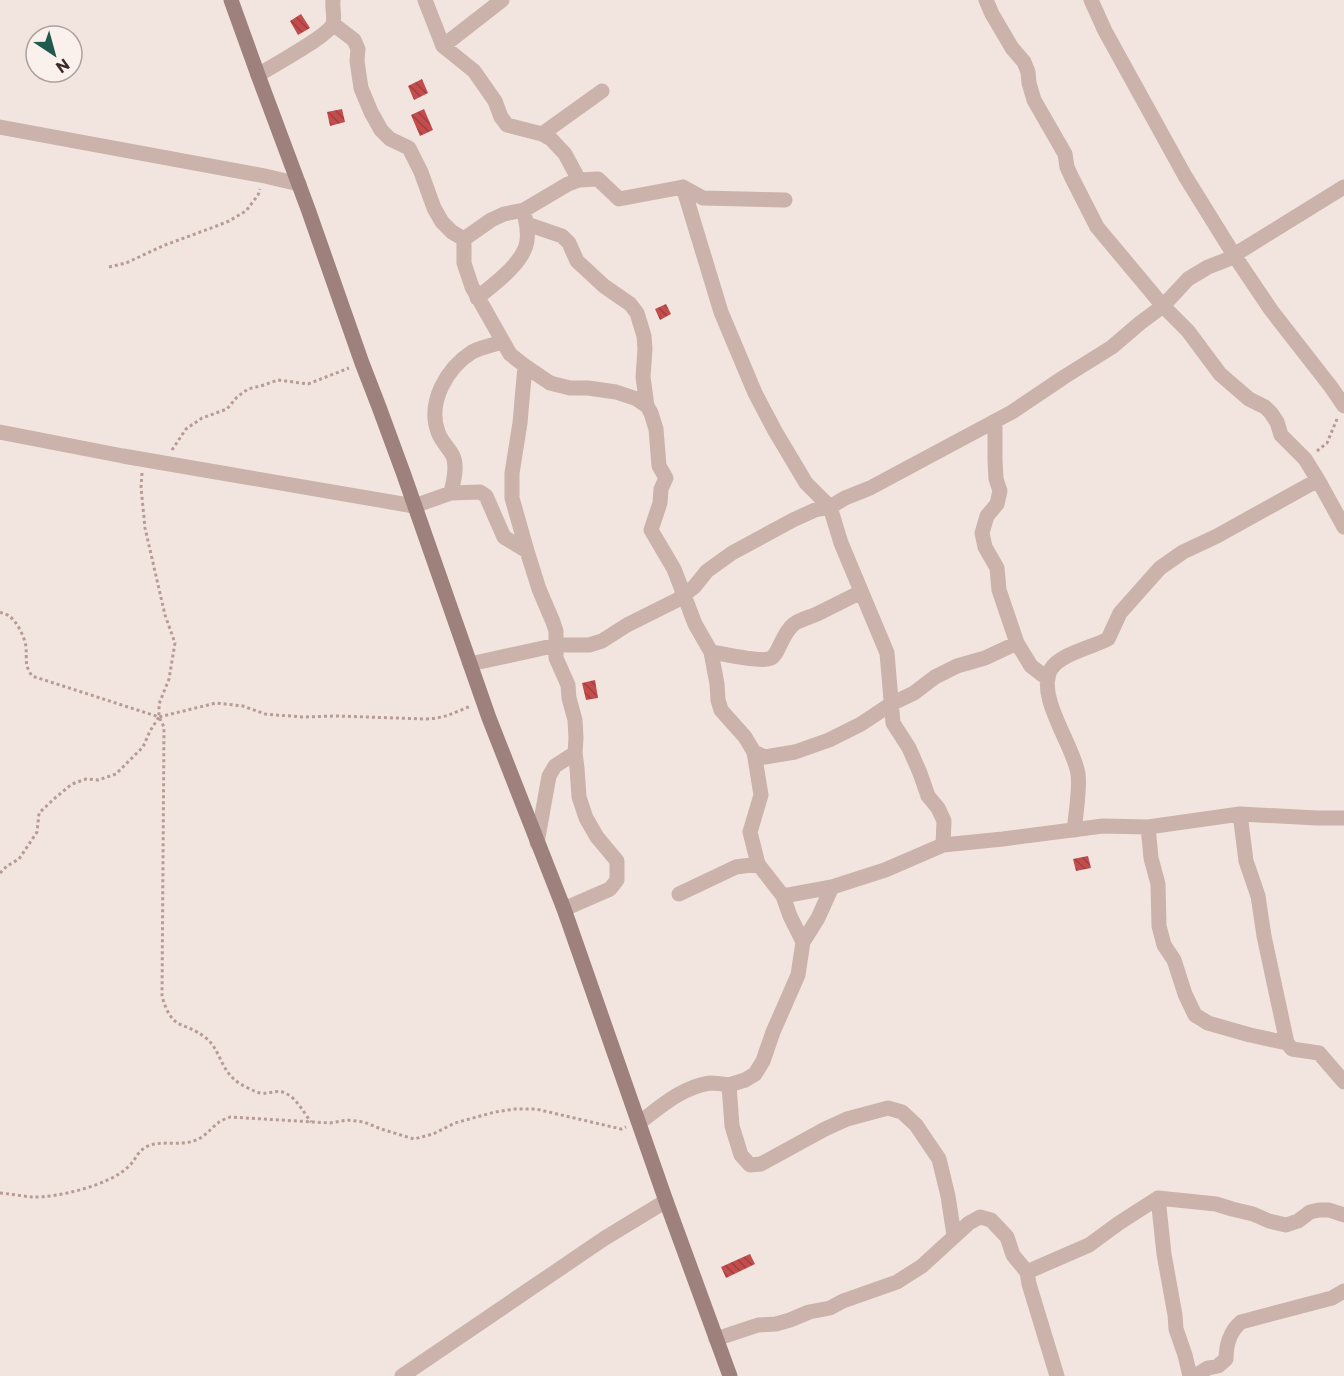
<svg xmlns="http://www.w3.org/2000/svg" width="1344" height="1376" font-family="Commissioner,sans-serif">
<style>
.building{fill:url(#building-back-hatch)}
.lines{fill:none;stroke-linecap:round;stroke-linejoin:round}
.path{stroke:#b79c95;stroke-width:3;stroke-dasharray:3 3;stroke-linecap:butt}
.minor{stroke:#cbb2ab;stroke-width:15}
.secondary{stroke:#9e817c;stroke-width:15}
</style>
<defs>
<pattern id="building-back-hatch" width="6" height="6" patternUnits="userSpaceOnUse" patternTransform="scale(1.5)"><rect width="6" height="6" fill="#c34d4d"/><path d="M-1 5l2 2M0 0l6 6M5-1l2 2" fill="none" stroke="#9f4040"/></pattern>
</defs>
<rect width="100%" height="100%" fill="#f2e5df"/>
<path class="building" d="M301,14L310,28L298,35L290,21Z
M422,79L428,93L414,100L408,86Z
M342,109L345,122L330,126L327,112Z
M424,109L433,130L420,136L411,115Z
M666,304L671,314L660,320L655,309Z
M595,680L598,698L586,700L582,683Z
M1088,856L1091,868L1076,871L1073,859Z
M750,1254L755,1264L726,1278L721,1267Z"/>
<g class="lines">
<path class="path" d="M109,267L126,263L165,245L214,227L229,221L246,211L258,195L260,189
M172,450L186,429L202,418L227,409L237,397L248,389L264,385L278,380L308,384L349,368
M1317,451L1327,443L1337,419
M142,473L141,487L145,528L165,615L175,643L169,679L159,704V717L164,727L162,996C172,1032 183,1020 206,1038C219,1048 221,1069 235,1080C239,1084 255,1092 260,1093C270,1095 276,1088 287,1094C297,1099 304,1113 311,1122
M0,612C3,614 7,614 9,616C17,621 25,638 26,647C27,660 24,664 32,676L159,717L216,703L243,706L265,714L302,717L337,716L426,719C446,718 453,713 471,706
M0,873L7,866L19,859L37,832L39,813L55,798L72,784L86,779L98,780L116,774L143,747L150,731L159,717
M0,1193C11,1194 22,1196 32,1197C57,1198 110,1185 128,1167C136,1160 136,1153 146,1147C161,1139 181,1147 196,1140C205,1137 211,1128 218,1123C221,1120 226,1119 230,1117L330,1123L347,1120L364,1122L381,1129L414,1139L433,1134L455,1123L495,1112L515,1109H536L621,1129L626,1127"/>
<path class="minor" d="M425,0L443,46L474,71L495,101L501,117L507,125L542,134L551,139L565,154L579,180
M986,0L992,14L1012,48L1024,62L1028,72L1029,83L1034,100L1065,154L1067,167L1071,176L1097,227L1163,306L1188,331L1220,374L1249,399L1265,407L1271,413L1277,422L1281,435L1305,459L1318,480
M1091,0L1105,31L1185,176L1234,255L1271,310L1331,387L1344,406
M333,24L354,40L358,49L357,61L361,88L371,112L381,130L390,139L409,148L421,172L434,208L442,222L452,232L464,239V263L472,287L510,354L525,366L520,423L512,473V498L527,551
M443,46L502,0
M258,75C271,67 328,36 333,24C335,18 332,7 333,0
M0,127L265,176L299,184
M542,134L602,91
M683,187L721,312L755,393L775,431L806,483L830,507L845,498L870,488L1012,412L1064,377L1112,347L1140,323L1163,306L1188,279L1208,267L1226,260L1344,187
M527,224L562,236L569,243L577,261L604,286L630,304L637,313L644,336L645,349L643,377L647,406
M464,239L491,220L504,214L524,210L568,184L579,180L598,179L619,199L683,187L703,198L785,200
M477,298C493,285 524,263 527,241C528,233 527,225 525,217
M525,366L550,383L570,388H588L616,392L637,399L647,406L651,413L656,429L659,466L666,478L661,489L660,503L651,530L674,569L695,624L711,652L717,684L718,700L721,710L745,737L754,752L761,795L750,832L758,864
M995,421V460L996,479L1000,491L997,504L987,516L982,533L985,547L997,568L999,590L1017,643L1031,666L1048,679
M0,432L123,456L414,506L451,493L480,492L486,496L504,537L527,551L539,589L553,622L556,631V658L568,685L569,698L575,720L576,738L575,753L577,768L579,797L586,818L597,837L617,861V880L610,889L564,909
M451,493C453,482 458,467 453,456C449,448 441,441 438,432C427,402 447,368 472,352C482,347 493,345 503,342
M711,652C724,654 762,663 771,658C779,654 782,633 794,624C801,619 811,617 819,613C833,606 847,599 861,592
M470,664L557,645H589L602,641L627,625L677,600L694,587L707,571L732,553L793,520L815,510L830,507L841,543L887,653L893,723L909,748L920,773L928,796L938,808L944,821L943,845
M754,752L765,757L795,752L829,740L861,724L891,704L914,693L935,677L957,666L985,658L1017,643
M1240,814L1246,861L1258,896L1264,936L1287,1043L1292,1049L1319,1053L1344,1082
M1148,827L1151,858L1158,884L1159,926L1164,945L1174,960L1185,994L1195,1015L1208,1023L1250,1035L1287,1043
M1074,830C1076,814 1080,789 1078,774C1075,748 1035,695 1051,669C1060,654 1093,647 1108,639L1120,613L1160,568L1183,552L1217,536L1318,480L1344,527
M537,843L549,776L555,766L575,753
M679,894L736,867L758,864L783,896L832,887
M783,896L790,916L803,942
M639,1123C660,1107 682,1087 710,1083C716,1083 723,1084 729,1085
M1158,1198L1164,1254L1175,1315L1176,1329L1185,1355L1190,1376
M954,1235L948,1196L939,1159L916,1125L902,1112L888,1108L847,1119L825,1129L761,1164L750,1165L741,1155L732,1126L729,1085L745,1080L755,1074L763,1061L773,1032L798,975L803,942L818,918L832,887L885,870L943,845L1003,839L1103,826L1148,827L1240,814L1317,818H1344
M1027,1272L1029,1284L1057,1376
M716,1339L758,1325L776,1324L790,1320L809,1312L830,1308L843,1301L897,1282L922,1266L969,1223L980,1217L991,1220L1007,1237L1013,1255L1027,1272L1089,1245L1119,1223L1158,1198L1216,1204L1232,1209L1253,1214L1269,1221L1286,1225L1298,1221L1310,1212L1319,1210H1329L1344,1215
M402,1376L605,1238L666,1201
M1195,1376L1208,1368L1218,1366L1226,1359C1226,1346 1230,1331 1241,1322L1332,1298L1344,1291"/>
<path class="secondary" d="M231,0L258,75L308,209L362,363L379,407L404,475L489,718L564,909L666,1201L730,1376"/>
</g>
<g transform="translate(54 54) rotate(144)"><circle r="28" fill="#faf0ec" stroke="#ada19e" stroke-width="1.5"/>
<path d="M0-4.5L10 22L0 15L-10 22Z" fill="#205a4f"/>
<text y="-9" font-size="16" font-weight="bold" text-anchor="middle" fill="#392b2a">N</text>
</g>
</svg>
